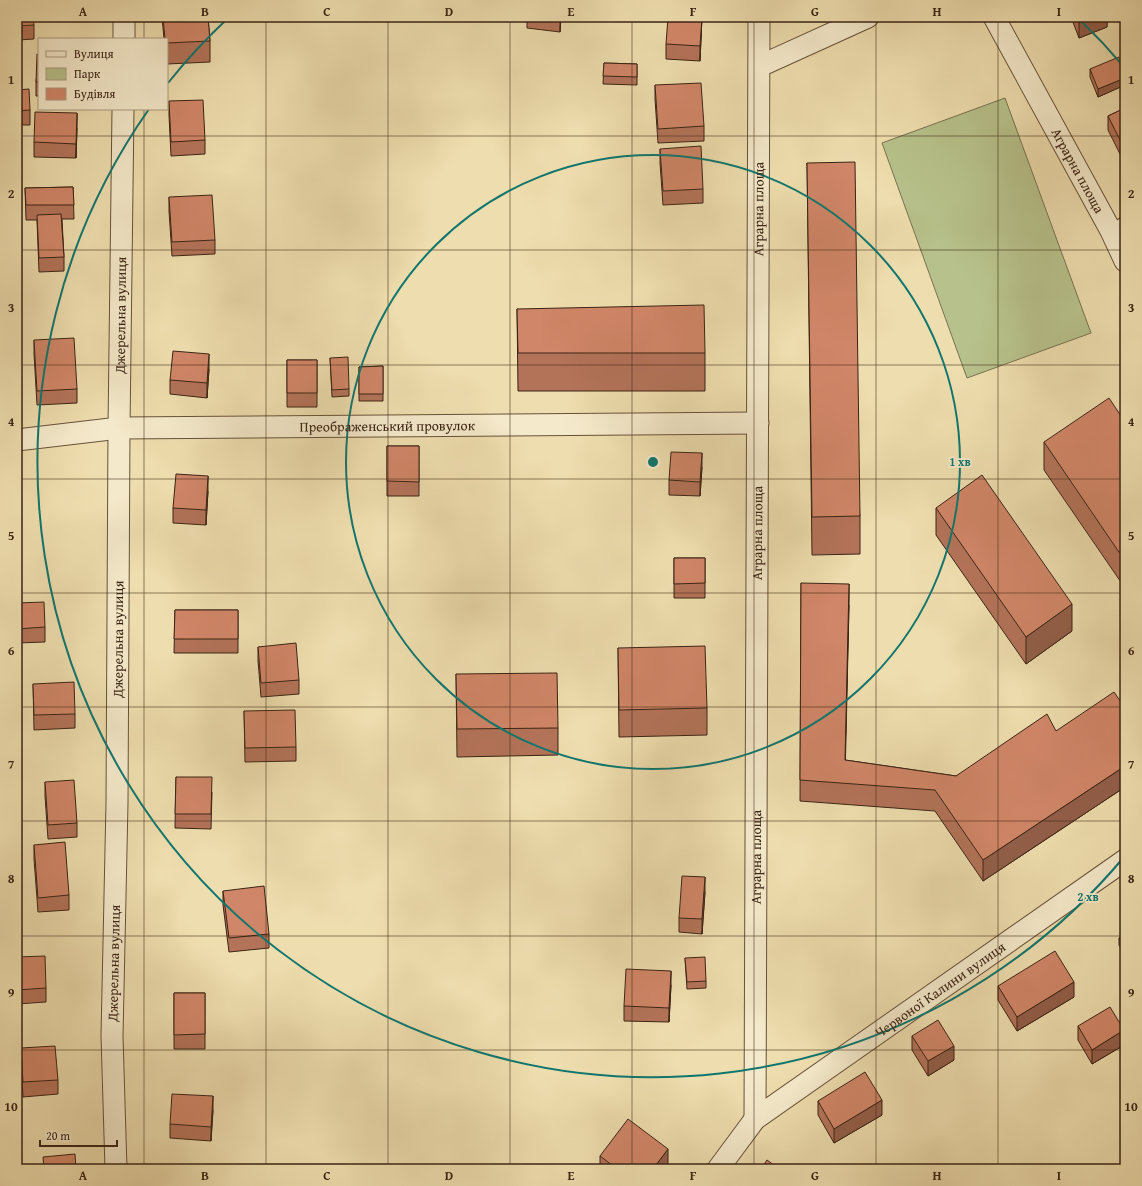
<svg xmlns="http://www.w3.org/2000/svg" width="1142" height="1186" font-family="'Gentium Book Plus',serif">
<style>
.green{fill:#b7c18b;stroke:#787250}
.lines{fill:none;stroke-linecap:round;stroke-linejoin:round}
.lane-casing{stroke:#67523a;stroke-width:12}
.street-casing{stroke:#67523a;stroke-width:23}
.lane{stroke:#f4e9ca;stroke-width:10}
.street{stroke:#f4e9ca;stroke-width:21}
.wall{fill:#b37359;stroke:#3a2414}
.shaded-wall{fill:#925e49;stroke:#3a2414}
.building{fill:#d08668;stroke:#3a2414}
.grid{fill:none;stroke:#3a2414;stroke-width:1;stroke-opacity:0.55}
.ring{fill:none;stroke:#0f766e;stroke-width:2}
.labels{text-anchor:middle;dominant-baseline:central;stroke-width:3.5;stroke-linejoin:round;paint-order:stroke}
.street-label{font-size:14px;fill:#3a2414;stroke:#f4e9ca}
.centre{fill:#0f766e;stroke:#f4e9ca;stroke-width:2}
.ring-label{font-size:12px;text-anchor:middle;font-weight:bold;fill:#0f766e;stroke:#f4e9ca;stroke-width:3.5;stroke-linejoin:round;paint-order:stroke}
.neatline{fill:none;stroke:#3a2414;stroke-width:1.5}
.grid-label{font-size:13px;text-anchor:middle;font-weight:bold;fill:#3a2414}
</style>
<rect width="100%" height="100%" fill="#eeddae"/>
<filter id="stains"><feTurbulence type="fractalNoise" baseFrequency=".005" numOctaves="4"/><feColorMatrix values="0 0 0 0 .2 0 0 0 0 .09 0 0 0 0 .02 0 0 0 .5 -.17"/></filter>
<radialGradient id="worn" r=".72"><stop offset=".6" stop-color="#630" stop-opacity="0"/><stop offset="1" stop-color="#630" stop-opacity=".3"/></radialGradient>
<path class="green" d="M1005,98L1091,333L967,378L882,143Z"/>
<g class="lines">
<g class="lane-casing">
<path id="lane" d="M1111,231L1125,221"/>
</g>
<g class="street-casing">
<g id="street">
<path d="M124,17V39"/>
<path id="s1" d="M994,17L1111,231L1125,261"/>
<path d="M760,66L868,17"/>
<path id="s2" d="M17,440L119,428L758,423"/>
<path id="s3" d="M755,1119L759,17"/>
<path id="s4" d="M116,1169L112,1036L117,803L119,428L123,109"/>
<path id="s5" d="M718,1169L755,1119L1125,860"/>
</g>
</g>
<use href="#lane" class="lane"/>
<use href="#street" class="street"/>
</g>
<path class="wall" d="M17,17L34,25V39L17,40Z
M162,17H208L210,41V62L167,64V39H164Z
M527,17H561L560,32L527,28Z
M702,17L700,61L666,59V44Z
M1071,17H1107V27L1079,38Z
M39,55V96H36V82Z
M604,63L637,64V85L603,84Z
M1090,69L1125,71V85L1098,97L1090,77Z
M655,85L704,126V141L658,143L655,99Z
M17,90L30,110V125H17Z
M169,101L205,140V154L171,156L169,115Z
M1125,108V164L1108,130V116Z
M77,128L76,158L34,157V142Z
M660,149L703,189V203L663,205L660,163Z
M807,163L860,516V554L812,555Z
M73,187L74,219H62L64,257V271L39,272L37,220H26L25,188Z
M169,197L215,240V254L172,256L169,211Z
M517,309L705,353V391H518Z
M34,340L77,389V403L37,405L34,354Z
M330,358L349,389V396L332,397Z
M287,360H317V407H287Z
M383,366V401H359V367Z
M209,369L207,398L170,394V380Z
M1125,422V588L1044,470V442Z
M387,446H419V496H387Z
M702,467L700,496L669,495V480Z
M208,491L206,525L173,523V508Z
M936,508L1072,631L1026,664L936,535Z
M674,558H705V598H674Z
M801,583L849,605L845,760L956,776L1056,731L1125,708V787L983,881L935,811L800,801Z
M17,603L45,627V642L17,643Z
M175,610H238V653H174Z
M258,647L299,680V694L261,697L258,661Z
M618,648L707,708V735L619,737Z
M456,674L558,728V755L457,757Z
M33,684L75,714V728L34,730Z
M244,711L296,747V761L245,762Z
M176,777L212,792L211,829L175,828Z
M45,782L77,823V837L48,839L45,796Z
M34,845L69,895V910L38,912L34,859Z
M223,891L269,934V948L229,952L223,905Z
M705,892L702,934L679,932V918Z
M1125,934V955L1119,945V938Z
M17,957L46,988V1002L17,1004Z
M685,958L706,981V988L687,989Z
M671,985L669,1022L624,1021V1006Z
M998,986L1074,997L1017,1031L998,1000Z
M174,993H205V1049H174Z
M1078,1026L1124,1045L1092,1064L1078,1040Z
M912,1036L954,1060L928,1076L912,1050Z
M21,1048L58,1080V1094L23,1097L21,1062Z
M818,1101L882,1115L834,1143L818,1115Z
M213,1110L211,1141L170,1138V1124Z
M600,1156L668,1164L664,1169H600Z"/>
<path class="shaded-wall" d="M560,17H561L560,32Z
M702,17L700,61V46Z
M1097,17H1107V27L1079,38V23Z
M1125,78V85L1098,97V89Z
M77,113V128L76,158V144Z
M209,354V369L207,398V383Z
M702,453V467L700,496V482Z
M208,476V491L206,525V510Z
M849,584V605L845,781V760Z
M1072,604V631L1026,664V637Z
M1125,766V787L983,881V860Z
M705,877V892L702,934V919Z
M671,971V985L669,1022V1008Z
M1074,982V997L1017,1031V1017Z
M1124,1030V1045L1092,1064V1050Z
M954,1046V1060L928,1076V1061Z
M213,1096V1110L211,1141V1127Z
M882,1100V1115L834,1143V1129Z
M668,1149V1164L664,1169H653Z"/>
<path class="building" d="M17,17H33L34,25L17,26Z
M163,17H208L210,41L167,43V39H165Z
M668,17H702L700,46L666,44Z
M1076,17H1097L1079,23Z
M37,54L39,55V82H36Z
M1119,57L1125,71V78L1098,89L1090,69Z
M604,63L637,64V77L603,76Z
M701,83L704,126L658,129L655,85Z
M29,89L30,110L17,111V90Z
M203,100L205,140L171,142L169,101Z
M1125,108V150L1108,116Z
M35,112L77,113L76,144L34,142Z
M701,146L703,189L663,191L660,149Z
M855,162L860,516L812,517L807,163Z
M73,187L74,205H26L25,188Z
M212,195L215,240L172,242L169,197Z
M61,214L64,257L39,258L37,215Z
M704,305L705,353H518L517,309Z
M74,338L77,389L37,391L34,340Z
M173,351L209,354L207,383L170,380Z
M348,357L349,389L332,390L330,358Z
M287,360H317V393H287Z
M383,366V394H359V367Z
M1109,398L1125,422V561L1044,442Z
M387,446H419V482L387,481Z
M671,452L702,453L700,482L669,480Z
M176,474L208,476L206,510L173,508Z
M982,475L1072,604L1026,637L936,508Z
M674,558H705V583L674,584Z
M801,583L849,584L845,760L956,776L1047,714L1056,731L1114,692L1125,708V766L983,860L935,790L800,780Z
M44,602L45,627L17,629V603Z
M175,610H238V639H174Z
M296,643L299,680L261,683L258,647Z
M705,646L707,708L619,710L618,648Z
M557,673L558,728L457,729L456,674Z
M74,682L75,714L34,715L33,684Z
M295,710L296,747L245,748L244,711Z
M176,777H212L211,814H175Z
M74,780L77,823L48,825L45,782Z
M65,842L69,895L38,898L34,845Z
M682,876L705,877L702,919L679,918Z
M264,886L269,934L229,938L223,891Z
M1125,934V948L1119,938Z
M1055,951L1074,982L1017,1017L998,986Z
M45,956L46,988L17,990V957Z
M705,957L706,981L687,982L685,958Z
M626,969L671,971L669,1008L624,1006Z
M174,993H205V1034L174,1035Z
M1110,1007L1124,1030L1092,1050L1078,1026Z
M938,1020L954,1046L928,1061L912,1036Z
M55,1046L58,1080L23,1082L21,1048Z
M865,1072L882,1100L834,1129L818,1101Z
M172,1094L213,1096L211,1127L170,1124Z
M628,1119L668,1149L653,1169H617L600,1156Z
M75,1154L76,1169H44L43,1157Z
M767,1160L779,1169H761Z"/>
<path class="grid" d="M144,17V39M266,17V1169M388,17V1169M510,17V1169M632,17V1169M754,17V1169M876,17V1169M998,17V1169M144,109V1169M17,136H1125M17,250H1125M17,365H1125M17,479H1125M17,593H1125M17,707H1125M17,821H1125M17,936H1125M17,1050H1125"/>
<g class="ring">
<circle cx="653" cy="462" r="307"/>
<path d="M1124 857A615 615 0 0 1 149 109M168 83A615 615 0 0 1 226 20M1080 20A615 615 0 0 1 1124 67"/>
</g>
<g class="labels">
<g class="street-label">
<text stroke="none"><textPath href="#s1" startOffset="175">Аграрна площа</textPath></text>
<text stroke="none"><textPath href="#s3" startOffset="910">Аграрна площа</textPath></text>
<text stroke="none"><textPath href="#s4" startOffset="854">Джерельна вулиця</textPath></text>
<text stroke="none"><textPath href="#s2" startOffset="371">Преображенський провулок</textPath></text>
<text stroke="none"><textPath href="#s3" startOffset="586">Аграрна площа</textPath></text>
<text stroke="none"><textPath href="#s4" startOffset="530">Джерельна вулиця</textPath></text>
<text stroke="none"><textPath href="#s3" startOffset="262">Аграрна площа</textPath></text>
<text stroke="none"><textPath href="#s4" startOffset="206">Джерельна вулиця</textPath></text>
<text stroke="none"><textPath href="#s5" startOffset="288">Червоної Калини вулиця</textPath></text>
</g>
</g>
<circle cx="653" cy="462" r="6" class="centre"/>
<g class="ring-label">
<text x="960" y="466">1 хв</text>
<text x="1088" y="901">2 хв</text>
</g>
<rect width="1142" height="1186" fill="none" stroke="#eeddae" stroke-width="44"/>
<rect x="38" y="38" width="130" height="72" fill="#f4e9ca" stroke="#aa9a81"/>
<rect x="46" y="51" width="20" height="6" fill="#f4e9ca" stroke="#aa9a81"/>
<text x="74" y="58" font-size="12" fill="#3a2414">Вулиця</text>
<rect x="46" y="68" width="20" height="12" fill="#b7c18b" stroke="#aa9a81"/>
<text x="74" y="78" font-size="12" fill="#3a2414">Парк</text>
<rect x="46" y="88" width="20" height="12" fill="#d08668" stroke="#aa9a81"/>
<text x="74" y="98" font-size="12" fill="#3a2414">Будівля</text>
<path d="M40 1140v6h77v-6" fill="none" stroke="#3a2414" stroke-width="2"/>
<text x="46" y="1140" font-size="12" fill="#3a2414" stroke="#f4e9ca" stroke-width="3" paint-order="stroke">20 m</text>
<rect x="22" y="22" width="1098" height="1142" class="neatline"/>
<g class="grid-label">
<text x="83" y="16">A</text>
<text x="205" y="16">B</text>
<text x="327" y="16">C</text>
<text x="449" y="16">D</text>
<text x="571" y="16">E</text>
<text x="693" y="16">F</text>
<text x="815" y="16">G</text>
<text x="937" y="16">H</text>
<text x="1059" y="16">I</text>
<text x="11" y="84">1</text>
<text x="1131" y="84">1</text>
<text x="11" y="198">2</text>
<text x="1131" y="198">2</text>
<text x="11" y="312">3</text>
<text x="1131" y="312">3</text>
<text x="11" y="426">4</text>
<text x="1131" y="426">4</text>
<text x="11" y="540">5</text>
<text x="1131" y="540">5</text>
<text x="11" y="655">6</text>
<text x="1131" y="655">6</text>
<text x="11" y="769">7</text>
<text x="1131" y="769">7</text>
<text x="11" y="883">8</text>
<text x="1131" y="883">8</text>
<text x="11" y="997">9</text>
<text x="1131" y="997">9</text>
<text x="11" y="1111">10</text>
<text x="1131" y="1111">10</text>
<text x="83" y="1180">A</text>
<text x="205" y="1180">B</text>
<text x="327" y="1180">C</text>
<text x="449" y="1180">D</text>
<text x="571" y="1180">E</text>
<text x="693" y="1180">F</text>
<text x="815" y="1180">G</text>
<text x="937" y="1180">H</text>
<text x="1059" y="1180">I</text>
</g>
<rect width="100%" height="100%" filter="url(#stains)"/>
<rect width="100%" height="100%" fill="url(#worn)"/>
</svg>
